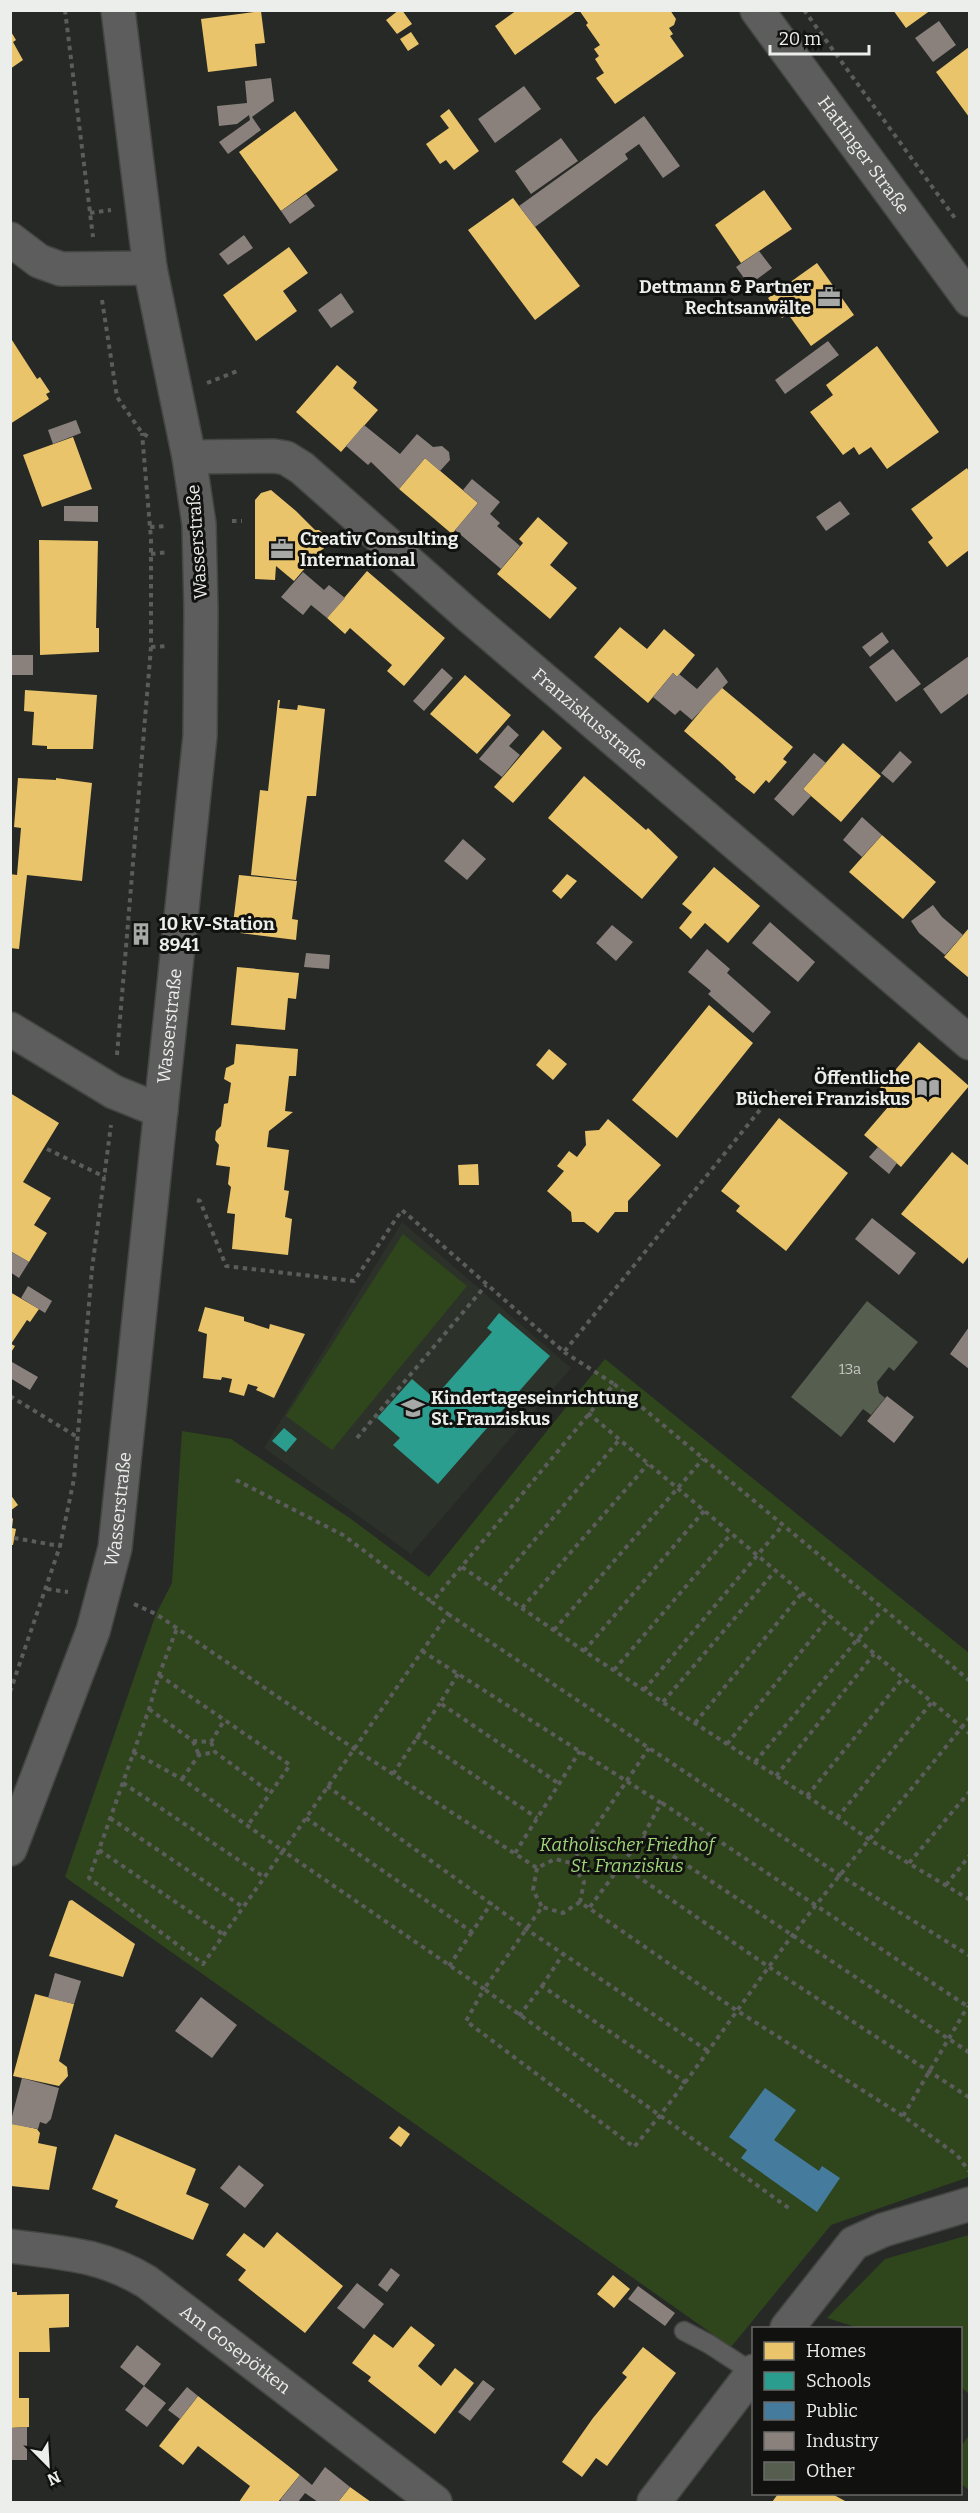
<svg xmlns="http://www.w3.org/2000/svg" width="980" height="2513" font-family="Bitter,serif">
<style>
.built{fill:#2c3229}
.green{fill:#2f461d}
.homes{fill:#e9c46a}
.schools{fill:#2a9d8f}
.public{fill:#457b9d}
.industry{fill:#8a817c}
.building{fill:#555e4f}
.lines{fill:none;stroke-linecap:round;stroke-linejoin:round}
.lane-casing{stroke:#444643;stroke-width:21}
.street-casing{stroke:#444643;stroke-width:36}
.secondary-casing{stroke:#444643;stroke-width:36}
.path{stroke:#5b5c5b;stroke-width:4;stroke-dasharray:4.5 4.5;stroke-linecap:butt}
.lane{stroke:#5c5d5c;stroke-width:18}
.street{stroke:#5c5d5c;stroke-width:33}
.secondary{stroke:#5c5d5c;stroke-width:33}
.tram{stroke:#5d5f5c;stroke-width:1.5}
.labels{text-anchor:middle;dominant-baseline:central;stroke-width:6;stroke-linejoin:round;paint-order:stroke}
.number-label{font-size:15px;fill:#c6cac4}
.street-label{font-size:18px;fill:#eceeeb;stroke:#111210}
.poi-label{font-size:18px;font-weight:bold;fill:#eceeeb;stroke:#111210;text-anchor:start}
.park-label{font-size:18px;font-style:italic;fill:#a1d87a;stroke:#111210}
</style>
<rect width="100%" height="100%" fill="#272926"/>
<path class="built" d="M402,1222L571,1368L411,1554L264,1448Z"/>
<path class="green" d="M403,1234L467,1286L332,1450L286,1416Z
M605,1359L969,1653V2177L831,2225L731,2347L65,1877L156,1614L172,1583L182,1431L231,1439L351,1519L429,1577Z
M969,2235V2394L961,2387L960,2328H859L827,2318L885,2259Z
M969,2435V2490L960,2483L961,2447Z"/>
<path class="homes" d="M399,10H402L412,24L397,34L386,20Z
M517,10H578L515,55L495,26Z
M579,10H670L676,19L674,25L669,28L673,34L670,36L684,56L615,104L596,78L604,73L595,59L599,56L594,49L600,45L586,25L588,23Z
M893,10H931L906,28Z
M261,11L265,43L255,44L257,66L208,72L201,19Z
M10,30L16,40L13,42L23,60L10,69Z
M411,32L419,44L408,51L400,39Z
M969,47V117L936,72Z
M449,109L479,151L454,170L446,160L440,164L426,144L449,128L440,116Z
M295,111L338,170L281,211L239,152Z
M764,190L792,229L741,263L715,225Z
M513,198L580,286L535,320L468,230Z
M289,247L308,273L283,291L297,311L256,341L223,295Z
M817,263L854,315L811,346L788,314L782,318L768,298Z
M10,337L37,379L40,377L50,392L46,394L49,399L10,424Z
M877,346L939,432L887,469L871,447L859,455L854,447L843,455L810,412L833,395L826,385Z
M337,365L357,382L353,388L378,410L341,452L296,412Z
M73,437L92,489L42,507L23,455Z
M425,458L478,503L452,534L399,489Z
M967,468L969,472V550L947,567L928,542L933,538L911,509Z
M271,490L296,511L315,530H319L326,536L328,545L318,553L294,581L276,566L275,580L255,579V500L261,493Z
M538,517L568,543L550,565L577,588L550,619L497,574L523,543L519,539Z
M39,540L98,541L96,628H99V652L40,655Z
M367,571L445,638L404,686L387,671L392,665L350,628L345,634L327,618Z
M620,627L647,649L664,629L695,655L677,677L673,673L648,703L594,657Z
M465,675L511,715L477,754L430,714Z
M721,687L793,747L783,759L787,762L769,783L766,780L754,794L735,779L736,777L720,762L684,731Z
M25,690L97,695L93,749H47V746L32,745L34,712L24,711Z
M278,700H280L279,708L297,710L298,705L325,709L316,796H307L296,880L251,875L260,790L268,791Z
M543,730L562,748L513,803L494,787Z
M843,743L881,776L841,822L803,789Z
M584,776L646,830L648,828L678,857L642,899L548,818Z
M18,778L56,780V778L92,783L82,881L27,875L19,949L10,948V874L17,875L21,828L14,827Z
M882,835L936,882L903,919L849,872Z
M714,867L760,906L728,943L705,923L691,939L679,928L692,912L682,904Z
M567,874L577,881L561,899L552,891Z
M239,875L297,881L292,919L298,920L296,940L232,932Z
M969,928V978L944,957Z
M237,967L299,973L296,999L288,998L285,1030L231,1025Z
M709,1005L753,1043L677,1138L632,1100Z
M919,1042L969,1086L901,1167L864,1135L894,1100L880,1088Z
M236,1044L298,1049L296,1076H289L285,1111L293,1112L269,1131L267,1147L289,1150L284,1190L289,1191L285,1217L292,1219L288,1255L232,1249L235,1214L227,1213L231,1187L228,1184L230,1167L216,1165L219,1145L215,1140L216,1131L221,1126L224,1104L228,1103L231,1083L224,1079L226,1068L234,1064Z
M549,1049L567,1064L553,1080L536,1065Z
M10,1093L59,1123L23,1182L51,1198L34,1225L47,1233L29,1262L10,1251Z
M779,1118L848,1173L786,1251L736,1211L740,1206L721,1191Z
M608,1119L661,1165L628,1201V1212H615L598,1233L584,1222H572L571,1212L547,1191L564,1171L557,1166L569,1151L577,1157L586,1145L585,1131L599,1130Z
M952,1152L969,1166V1256L963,1264L901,1214Z
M478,1164L479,1185H459L458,1165Z
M10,1292L39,1309L30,1322L27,1320L11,1344L15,1346L10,1354Z
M205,1307L244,1317V1321L269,1329L270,1324L305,1334L274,1398L256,1390L258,1387L248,1384L244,1396L229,1392L232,1379L222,1377L221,1380L203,1378L207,1334L198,1331Z
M10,1494L18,1505L10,1511Z
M10,1515L13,1519L12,1528L16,1529L13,1545H10Z
M72,1900L135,1944L123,1977L49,1956L69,1901Z
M35,1994L74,2004L59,2061L67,2067L68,2076L59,2086L13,2076Z
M10,2123L37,2129L40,2133L38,2143L57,2147L49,2190L11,2186Z
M399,2126L410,2134L401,2147L389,2138Z
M115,2134L196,2169L186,2194L209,2204L193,2240L115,2207L118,2200L92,2189Z
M277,2232L343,2286L305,2333L238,2280L246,2270L226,2255L244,2233L264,2248Z
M613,2275L630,2289L614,2308L597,2294Z
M10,2292H17V2295L69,2294V2327L49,2328L50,2352H19V2398H29V2427L10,2428Z
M411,2326L435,2345L418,2366L441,2386L455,2368L474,2383L435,2434L368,2381L371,2377L352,2363L374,2334L393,2348Z
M643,2347L676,2373L607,2466L596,2458L582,2477L562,2462L593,2418L627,2377L622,2373Z
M198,2396L300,2475L278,2502H239L250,2486L198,2446L183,2465L159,2446Z
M350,2487L371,2502H338Z
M778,2494H832L847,2502H772Z"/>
<path class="schools" d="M499,1313L550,1356L438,1484L393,1445L400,1438L377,1418L412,1379L434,1398L492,1332L487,1328Z
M284,1428L297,1439L286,1452L272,1441Z"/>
<path class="public" d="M765,2088L796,2110L774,2140L819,2171L822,2166L840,2178L817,2212L741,2158L747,2150L729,2137Z"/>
<path class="industry" d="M939,21L956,45L933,62L915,38Z
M271,78L274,101L252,117L261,130L228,154L219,142L250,120L249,115L237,124L219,126L217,106L247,103L245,81Z
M524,86L541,109L495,143L478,119Z
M644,116L680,166L663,178L639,144L625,154L628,159L535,227L519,206Z
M561,138L578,161L531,194L515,171Z
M306,194L315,206L290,224L281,211Z
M244,235L253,248L228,265L219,254Z
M759,251L772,268L749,285L736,267Z
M341,293L354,312L331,328L318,310Z
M828,341L839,355L785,394L775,380Z
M76,420L81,433L53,444L48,430Z
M364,425L400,454L417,434L433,447L442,446L449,452L450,460L440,471L425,458L399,489L371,462L368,465L346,446Z
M472,479L500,502L490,514L500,523L497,526L520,546L501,569L455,530L478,503L463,490Z
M840,501L850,514L826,531L816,517Z
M64,506H98V522L64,521Z
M303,572L324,590L329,585L345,598L327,618L311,605L303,615L281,597Z
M882,632L889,642L870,657L862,647Z
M893,649L921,684L896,702L869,667Z
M10,655H33V675H10Z
M969,656V693L941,714L923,689Z
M717,667L728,682L692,720L680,710L675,715L653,697L673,673L677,677L679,674L697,689Z
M442,668L453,678L424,711L413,701Z
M508,725L519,735L509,746L520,755L502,777L479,759Z
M900,751L912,762L893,783L881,773Z
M814,753L826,763L803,789L811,796L793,816L774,799Z
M862,817L882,835L862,857L843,840Z
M463,839L486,859L467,880L444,861Z
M933,905L942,917L963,935L945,955L919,933L911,921Z
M770,922L815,962L798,982L752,943Z
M612,925L633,942L616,961L596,943Z
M707,949L730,969L727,973L771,1012L753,1033L708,994L711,991L688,972Z
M306,953L330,955L329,969L304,967Z
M878,1147L897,1163L889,1174L869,1157Z
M872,1218L916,1253L899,1275L855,1239Z
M10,1251L29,1262L19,1278L10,1272Z
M28,1286L52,1301L45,1313L21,1298Z
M969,1327V1369L950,1354Z
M12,1362L38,1377L30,1390L10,1378Z
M887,1396L914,1417L894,1443L867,1421Z
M55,1973L81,1981L74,2004L48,1998Z
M201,1997L237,2025L212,2058L175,2031Z
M22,2078L59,2088L51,2119L46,2124L40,2122L38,2129L10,2124Z
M239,2165L264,2185L245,2208L220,2188Z
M391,2268L400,2275L387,2292L378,2285Z
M357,2283L384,2304L364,2329L337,2308Z
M638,2286L675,2313L665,2326L628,2299Z
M137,2345L161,2364L144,2386L120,2367Z
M483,2380L495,2389L470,2421L458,2412Z
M144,2386L166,2403L147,2427L125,2410Z
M187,2387L198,2396L180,2419L168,2410Z
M27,2427V2460H10V2428Z
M325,2467L350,2487L338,2502H318L305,2493L298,2502H283L280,2500L300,2475L312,2485Z"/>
<path class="building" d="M138,927L145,928L144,941L137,940Z
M867,1301L918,1342L894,1371L889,1367L877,1382L879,1393L885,1398L871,1415L863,1409L841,1437L791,1397Z"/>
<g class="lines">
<g class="lane-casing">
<path id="lane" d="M684,2331L709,2344L752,2372"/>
</g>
<g class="street-casing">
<g id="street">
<path d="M10,239L39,261L61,269L150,268"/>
<path id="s1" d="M189,457L274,456L286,458L302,468L468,615L970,1043"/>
<path d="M10,1029L114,1092L161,1111"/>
<path id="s2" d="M10,2246C62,2253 101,2254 147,2282L435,2502"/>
<path d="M787,2328L854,2243L883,2230L970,2204"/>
<path d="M654,2502L754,2371"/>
</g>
</g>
<g class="secondary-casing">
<g id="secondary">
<path id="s3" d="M757,10L970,300"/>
<path id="s4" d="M10,1849L93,1631L115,1548L200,736L201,611L199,524L189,457L150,268L118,10"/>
</g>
</g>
<path class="path" d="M65,10L93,237
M804,10L957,221
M90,213L111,210
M102,300L117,397L142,433L151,438
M207,383L240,370
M232,521H242
M150,527L168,526
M151,554L168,552
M151,647L167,646
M117,1055L151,647V539L142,433
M47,1149L105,1177
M197,1200L200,1201L226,1266L354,1281L402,1210L564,1352L776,1090
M564,1352L614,1384
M10,1396L79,1438
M588,1413L970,1734
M357,1438L486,1285
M236,1480L343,1535L432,1602
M14,1538L60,1546
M462,1567L584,1651L807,1796L870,1840L970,1900
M47,1589L68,1592
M493,1589L619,1440
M134,1604L156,1614L353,1748L537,1868L555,1859L571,1863L584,1882L580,1902L736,2010L903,2116L957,2155L969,2171
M522,1608L648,1464
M448,1614L841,1876L970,1956
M554,1630L703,1459
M422,1651L661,1803L643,1836L589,1908
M584,1651L704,1511
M614,1670L731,1534
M458,1674L440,1703L558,1783
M159,1675L290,1765L248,1825
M970,1681L614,1384L432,1602L448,1614L283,1851L484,1989L466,2021L634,2147C691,2080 739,2005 792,1936C849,1861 911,1791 970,1717
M644,1690L782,1526
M10,1692L60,1546L74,1479L92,1269L111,1125
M663,1702L775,1571
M149,1709L193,1741L211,1742L225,1719
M695,1723L802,1593
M416,1736L537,1818
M193,1741L199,1755
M211,1742L215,1752L271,1793
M727,1744L830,1616
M133,1752L182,1779L283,1851L203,1964L89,1878L149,1709L159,1675L177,1628
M755,1762L882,1610
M393,1774L440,1703
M776,1776L874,1654
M182,1779L199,1755L215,1752
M123,1783L264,1877
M327,1786L526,1929L708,2051
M807,1796L903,1678
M662,1803L967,2006L970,2002
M110,1818L243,1907
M306,1818L472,1932L492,1902
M837,1818L932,1702
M643,1836L970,2053
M99,1850L224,1935
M515,1853L580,1751
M571,1863L649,1748
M909,1863L970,1791
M621,1865L769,1967L970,2098
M537,1868L533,1890L542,1907
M946,1885L970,1855
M580,1902L563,1913L542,1907L484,1989L790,2209
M449,1966L472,1932
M542,1986L563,1954
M519,2016L542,1986L686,2083
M903,2116L968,2006"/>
<use href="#lane" class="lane"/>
<use href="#street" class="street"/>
<use href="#secondary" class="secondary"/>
<path class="tram" d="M749,10L970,312
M766,10L970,291"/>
</g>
<defs>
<g id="office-bare" transform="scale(1.8)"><path d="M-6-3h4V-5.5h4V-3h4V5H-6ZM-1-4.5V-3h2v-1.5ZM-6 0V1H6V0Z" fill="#a7a9a6" stroke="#111210" stroke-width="2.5" paint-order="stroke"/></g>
<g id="building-bare" transform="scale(1.8)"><path d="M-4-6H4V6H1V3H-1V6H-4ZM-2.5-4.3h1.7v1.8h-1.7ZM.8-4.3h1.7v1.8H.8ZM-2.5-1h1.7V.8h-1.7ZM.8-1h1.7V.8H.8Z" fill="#a7a9a6" stroke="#111210" stroke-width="2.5" paint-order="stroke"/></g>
<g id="library-bare" transform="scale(1.8)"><path d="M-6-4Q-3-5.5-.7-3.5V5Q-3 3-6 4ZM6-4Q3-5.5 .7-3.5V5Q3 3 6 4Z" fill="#a7a9a6" stroke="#111210" stroke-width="2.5" paint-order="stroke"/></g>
<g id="school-bare" transform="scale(1.8)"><path d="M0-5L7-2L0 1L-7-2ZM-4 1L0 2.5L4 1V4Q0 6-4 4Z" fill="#a7a9a6" stroke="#111210" stroke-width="2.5" paint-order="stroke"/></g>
</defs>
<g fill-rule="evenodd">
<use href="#office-bare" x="829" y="297"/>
<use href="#office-bare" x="282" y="549"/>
<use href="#building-bare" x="141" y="934"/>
<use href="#library-bare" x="928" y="1088"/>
<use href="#school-bare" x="413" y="1408"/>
</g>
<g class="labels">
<g class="number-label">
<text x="850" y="1369">13a</text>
</g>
<g class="street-label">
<text stroke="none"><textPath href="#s3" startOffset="180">Hattinger Straße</textPath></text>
<text transform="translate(197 542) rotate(-94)">Wasserstraße</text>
<text stroke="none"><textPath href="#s1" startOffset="498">Franziskusstraße</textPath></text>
<text stroke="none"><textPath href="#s4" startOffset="844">Wasserstraße</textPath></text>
<text stroke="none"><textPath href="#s4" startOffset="358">Wasserstraße</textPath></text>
<text stroke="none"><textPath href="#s2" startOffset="254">Am Gosepötken</textPath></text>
</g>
<g class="poi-label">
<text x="811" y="287" text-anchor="end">Dettmann &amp; Partner<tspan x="811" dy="21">Rechtsanwälte</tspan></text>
<text x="300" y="539">Creativ Consulting<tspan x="300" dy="21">International</tspan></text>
<text x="159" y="924">10 kV-Station<tspan x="159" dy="21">8941</tspan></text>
<text x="910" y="1078" text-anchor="end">Öffentliche<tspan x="910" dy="21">Bücherei Franziskus</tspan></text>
<text x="431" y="1398">Kindertageseinrichtung<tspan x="431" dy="21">St. Franziskus</tspan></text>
</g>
<g class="park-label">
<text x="627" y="1845">Katholischer Friedhof<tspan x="627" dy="21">St. Franziskus</tspan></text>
</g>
</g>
<rect width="980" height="2513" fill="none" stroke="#eceeeb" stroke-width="24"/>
<rect x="752" y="2327" width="210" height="168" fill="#111210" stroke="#696a68" stroke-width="1.5"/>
<rect x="764" y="2342" width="30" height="18" fill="#e9c46a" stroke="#696a68" stroke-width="1.5"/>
<text x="806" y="2357" font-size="18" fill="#eceeeb">Homes</text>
<rect x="764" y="2372" width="30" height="18" fill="#2a9d8f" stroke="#696a68" stroke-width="1.5"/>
<text x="806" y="2387" font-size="18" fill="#eceeeb">Schools</text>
<rect x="764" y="2402" width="30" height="18" fill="#457b9d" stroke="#696a68" stroke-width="1.5"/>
<text x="806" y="2417" font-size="18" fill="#eceeeb">Public</text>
<rect x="764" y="2432" width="30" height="18" fill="#8a817c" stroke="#696a68" stroke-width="1.5"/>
<text x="806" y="2447" font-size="18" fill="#eceeeb">Industry</text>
<rect x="764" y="2462" width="30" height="18" fill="#555e4f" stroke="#696a68" stroke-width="1.5"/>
<text x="806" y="2477" font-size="18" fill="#eceeeb">Other</text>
<g transform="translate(48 2465) rotate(156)" stroke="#111210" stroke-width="4.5" paint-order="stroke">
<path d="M0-4.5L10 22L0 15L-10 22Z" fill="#eceeeb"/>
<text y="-9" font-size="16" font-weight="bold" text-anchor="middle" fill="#eceeeb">N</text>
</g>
<path d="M770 45v9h99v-9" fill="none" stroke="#eceeeb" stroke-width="3"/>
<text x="779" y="45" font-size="18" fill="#eceeeb" stroke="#111210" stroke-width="4.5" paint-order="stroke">20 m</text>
</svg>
